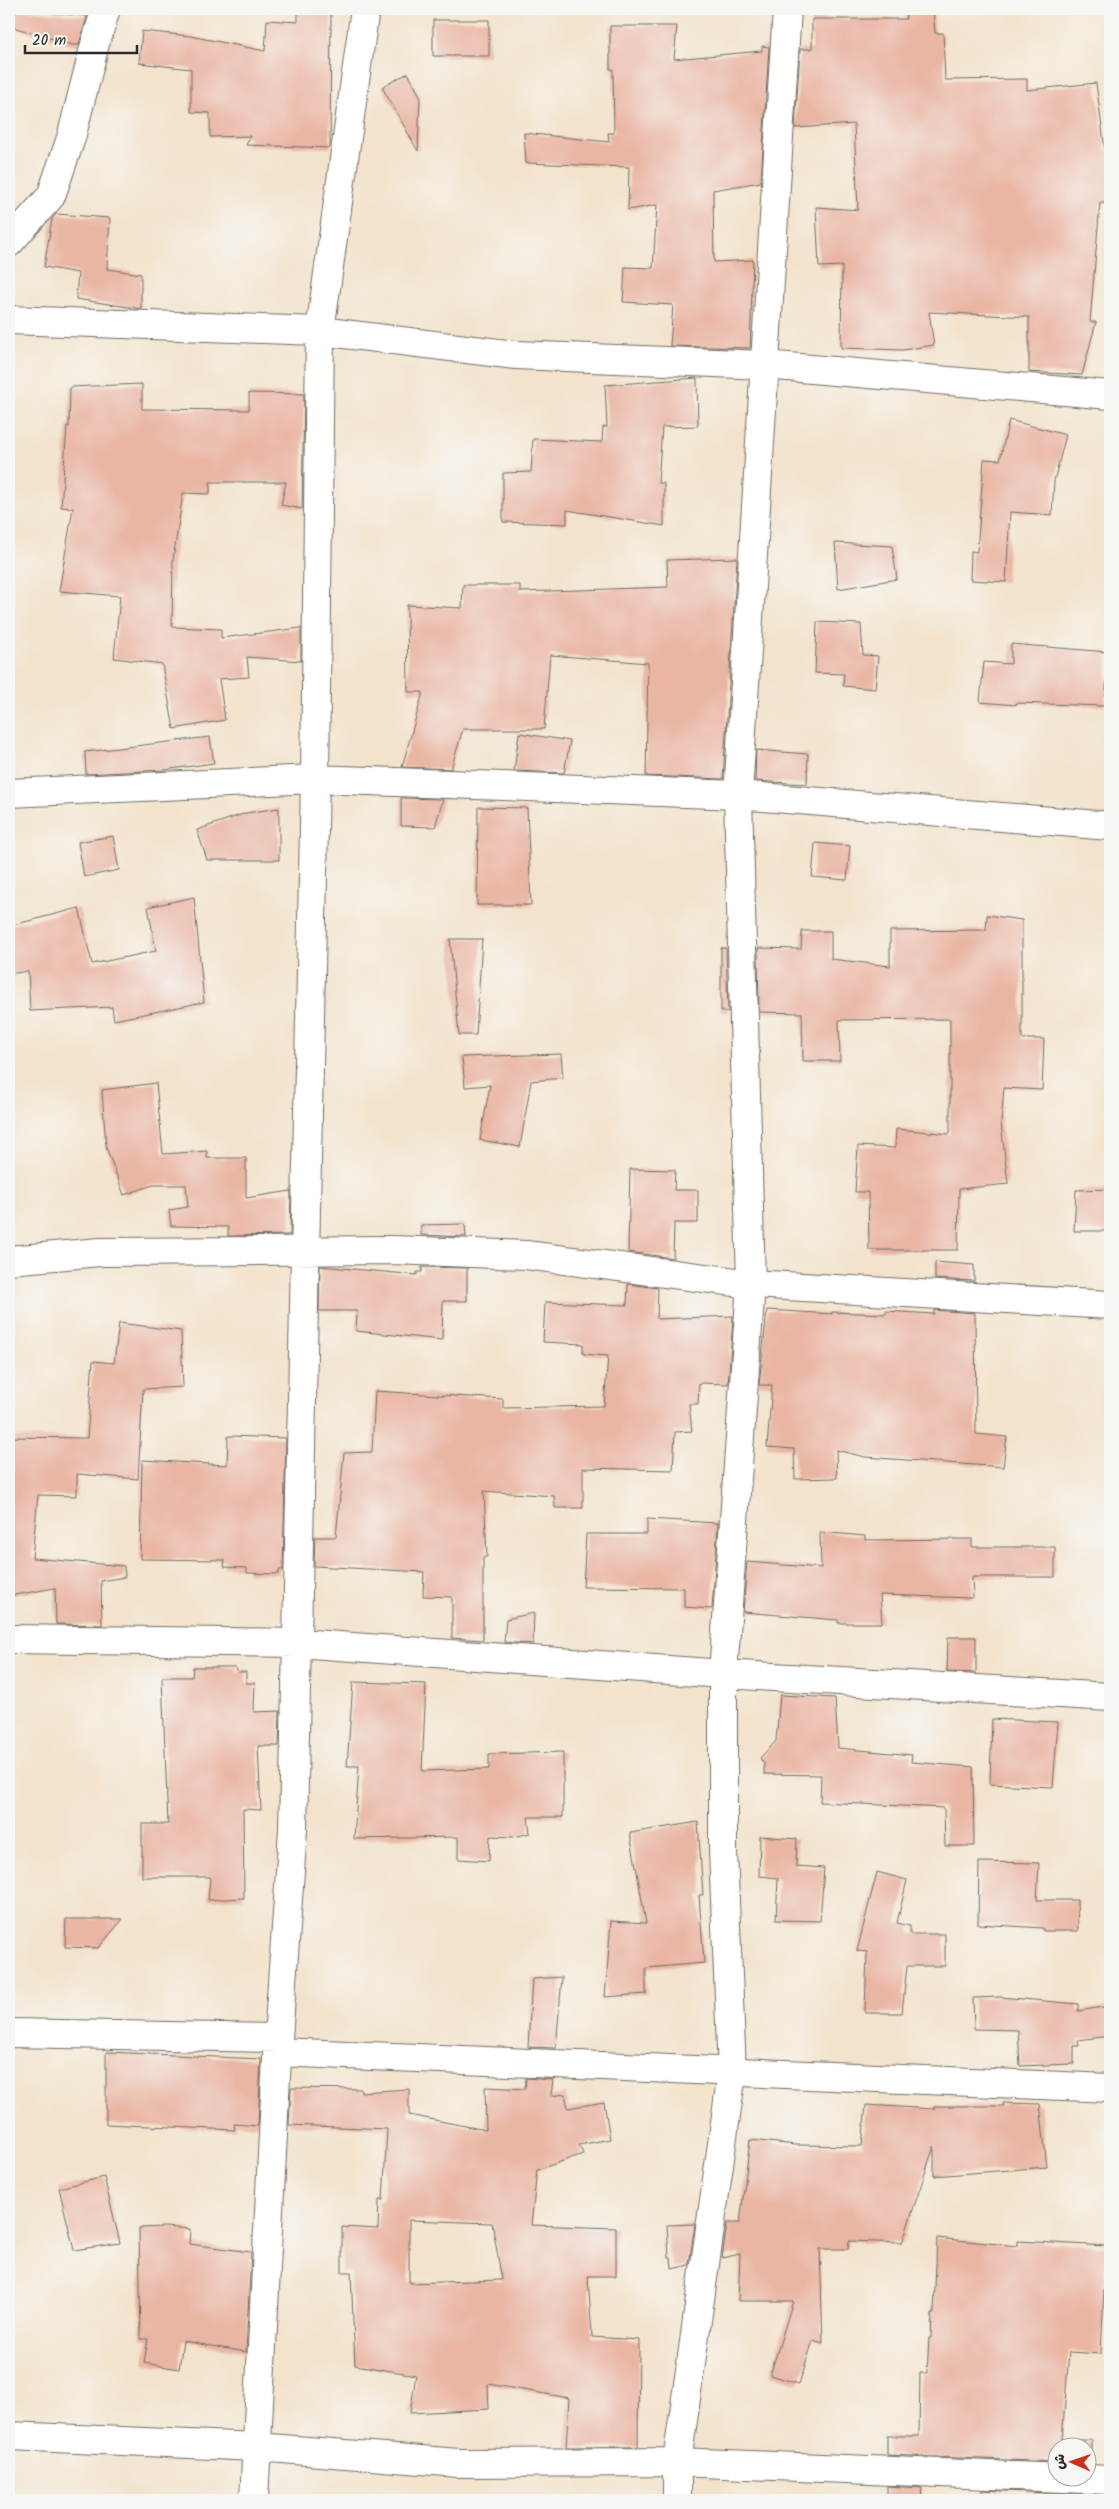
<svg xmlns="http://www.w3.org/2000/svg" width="1119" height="2509" font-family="Kalam,'Playpen Sans Arabic',sans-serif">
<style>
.building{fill:#eab6a4;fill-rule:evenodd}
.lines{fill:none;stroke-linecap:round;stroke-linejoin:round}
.minor-casing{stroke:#716b63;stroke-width:30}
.minor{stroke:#fff;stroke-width:28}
</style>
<rect width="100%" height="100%" fill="#f6f6f2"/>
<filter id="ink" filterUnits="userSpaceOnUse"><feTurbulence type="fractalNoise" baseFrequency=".02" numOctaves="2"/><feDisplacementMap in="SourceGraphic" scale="10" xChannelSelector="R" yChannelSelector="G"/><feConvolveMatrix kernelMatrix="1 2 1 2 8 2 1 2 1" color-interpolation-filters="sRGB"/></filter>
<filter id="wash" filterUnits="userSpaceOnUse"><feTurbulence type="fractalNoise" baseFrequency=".0096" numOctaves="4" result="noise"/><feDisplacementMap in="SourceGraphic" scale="20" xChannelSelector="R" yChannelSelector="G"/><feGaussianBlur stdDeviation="1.12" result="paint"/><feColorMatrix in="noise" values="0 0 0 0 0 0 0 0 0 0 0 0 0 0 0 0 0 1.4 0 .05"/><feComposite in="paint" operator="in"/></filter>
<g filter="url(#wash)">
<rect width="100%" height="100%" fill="#f3e3cc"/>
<g id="blocks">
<path class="building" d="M9,9L87,16L79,45H73L9,26Z
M298,9H331L330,148L246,145L250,136L210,137V113L191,112V69L139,63L142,31L190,36L265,51L267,20L298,22Z
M905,9H933L935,33H943L945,80L1027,79V90L1096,83L1105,150H1110V203H1100L1090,322H1096L1082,375L1029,372V317L929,312L934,345L903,350L841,348L842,266L819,267L816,207L858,210L854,124L795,128L800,49H812V19H906Z
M433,20H489V56H433Z
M610,26H677L674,59L762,51V46L769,47L761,182L713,190L714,262L753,260L750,348L670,346L673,305L623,302L625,267L653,268L657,205L628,210L629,167L526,163L524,133L609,142L608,133H614L613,69H610Z
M408,73L420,96L418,151L382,87Z
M56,214L110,218L107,269L141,274V309L76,299L78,273L44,267L52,219Z
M697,378L698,426L662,427L658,483H664V526L567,510V524L503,522V473L531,472L533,439L602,442L603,427H607L605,385Z
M142,384V409L249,410V393L304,394L302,509L281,505L286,482H210V494L183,493L173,560L172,627L221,629V638L301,628V661L247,657L249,677L219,679L225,720L174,729L162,664L114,658L120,596L59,591L73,508L61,507L67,426L69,427L70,387Z
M1009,420L1066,435L1054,481L1052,515L1010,512L1006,582L970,580L971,551L977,552L984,459L1000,460Z
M835,543L892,546L897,579L838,589Z
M737,558L723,779L646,776L648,663L550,655L544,729H463L451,769L402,767L423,692H408L407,605L462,608L463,585H520V592L668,587L667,560Z
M817,622L861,624L863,655L878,656L875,689L843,686L844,674L815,673Z
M1011,644L1108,652L1105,706L1016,703V705L980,702L984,662L1011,664Z
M519,733L570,741L564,773L514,771Z
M210,737L214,763L164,770L86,774L85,752Z
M756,750L808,754L807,784L755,781Z
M401,798L443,799L435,827L401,826Z
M478,807L527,808L531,905H477Z
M279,808V860H207L197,830L246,813Z
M113,836L119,870L84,877L78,842Z
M815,843L850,846L847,880L812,877Z
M194,897L204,1002L114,1020L112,1007L30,1011L28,971L9,974V926L79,908L92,964L156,951L148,907Z
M987,915L1022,920V1039H1044L1042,1090L1004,1088L1001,1123L1008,1184L959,1189L958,1250H869L868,1192H855L858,1146L895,1148L896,1129L950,1134V1019L839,1020L840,1061H803L802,1013L759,1012L758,948L801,949L802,931H831V959L890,966V931L986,930Z
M450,939H482L476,1035H459Z
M721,948H726L728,1012H721Z
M561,1054L563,1078L531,1081L520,1147L480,1140L490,1085L465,1087L462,1057Z
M156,1083L163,1154L207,1151V1158H246V1198L291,1191L290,1235L228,1236V1227L171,1226L169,1210L188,1207L186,1185H153L124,1195L106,1147L102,1090Z
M630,1169L675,1170L674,1190H698V1223H674L673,1258L628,1252Z
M1110,1189V1231H1074L1076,1190Z
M465,1224L466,1237L421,1235V1225Z
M935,1262L974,1265V1281L935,1279Z
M320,1266L417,1275V1272H422V1267L467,1268V1301H443L442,1340L356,1331L357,1311H319Z
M628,1284L658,1288L657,1319L733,1316L728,1384L699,1383L698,1404H689L692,1431L675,1432L673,1470L583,1468V1508H555L554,1496L484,1491L487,1557H483V1640L452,1638V1597L423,1596L424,1572L314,1566L315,1537H336L344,1453L372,1452L375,1391L503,1399V1408L604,1406L608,1356L583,1354V1344L543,1342L545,1302L627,1305Z
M767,1310L832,1314V1312L886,1314V1311L934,1314V1310L975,1313L976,1434L1007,1437L1003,1467L865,1457L836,1450L837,1478L795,1479L794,1449L767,1447L772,1385H759Z
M119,1323L181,1331L183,1387L143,1389L138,1479L77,1474V1496L38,1495L32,1558L124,1566L125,1577L101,1581L102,1625L56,1624L55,1588L9,1596V1437L87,1438L93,1361L114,1363Z
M228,1436L286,1438L283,1570H279V1574L247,1573V1568L224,1567L225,1560L140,1559L142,1460L227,1465Z
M647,1519L718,1523L712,1609L684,1607V1588L583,1587L586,1534H647Z
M820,1532L865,1536V1540L972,1539V1547H1055V1577H972L973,1598L880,1595L882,1623H838V1620L743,1612L747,1562L821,1568Z
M534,1613L533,1644L504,1642L506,1619Z
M948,1637H976V1673L947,1672Z
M193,1667H235L238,1672H246V1683H255L254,1712L280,1711L279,1746H258L261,1810L243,1809L244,1898L208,1900L210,1877H142V1824H168L162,1677H192Z
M353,1682L426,1684L422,1771L489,1769V1754L563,1752V1817H528L530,1833L513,1837L490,1836L489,1861L458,1859V1837L354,1839L359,1766H347Z
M780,1695L835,1698L838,1748L912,1755L911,1762L973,1767L974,1846H945L944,1808L820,1802L821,1775L764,1774V1764L760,1758L776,1741Z
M992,1719L1058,1722L1053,1787L990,1784Z
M698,1822L703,1895H699L704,1963L646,1968V1994L605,1997L611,1921L646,1923L630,1833Z
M760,1836L797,1839L796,1866L824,1868L820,1921L776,1920L778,1878L759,1876Z
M979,1862L1039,1863L1037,1900H1077L1078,1931H1043V1928L978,1924Z
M877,1872L907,1880L897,1923L910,1926V1934H945V1966H907L902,2013H865L867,1952L857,1951Z
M66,1919H123L98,1948L65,1947Z
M562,1977L556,2048L528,2047L532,1979Z
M1000,1997L1078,2004V2011L1110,2006V2036L1078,2040L1079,2046H1074V2064L1020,2066L1018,2030L974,2029L973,1998Z
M106,2052L261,2059L258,2126L234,2124L235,2130L106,2124Z
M526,2078L553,2080L551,2096L565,2094L568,2108L604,2102L610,2139L579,2145L583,2154L537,2170L531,2225L616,2228V2276H588L592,2337L639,2340L638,2447H566L569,2398L488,2384L489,2409L410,2413L416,2375L355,2365L351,2272H342V2227L378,2229L379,2200H383L387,2129L289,2125L291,2088L361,2089V2092L409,2089V2115L486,2130L485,2087L525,2089ZM409,2220L492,2223L502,2280L409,2283Z
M1003,2103L1040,2104L1047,2167L934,2176V2146L902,2243L849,2241L848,2249H820L823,2343L813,2340L799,2384L770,2375L793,2301H738L740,2254L722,2258L727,2223H740L750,2140L796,2145L862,2146L866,2105L934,2109V2106H1004Z
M104,2177L120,2243L74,2250L59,2188Z
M695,2224L689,2265L672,2269L671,2257H669L667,2225Z
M165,2227L190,2229L189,2244L251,2252L246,2352L183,2341L179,2369L144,2363L148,2339H141L139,2228Z
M937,2238L1018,2246V2241L1106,2246L1101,2354L1069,2352L1062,2440H1092V2464L1086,2463V2446H1056V2462L887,2455V2436H919L920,2373H927L929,2338H931L932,2314H934Z
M887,2486L922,2488L921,2500H887Z
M982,2490L1092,2495V2500H981Z"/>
</g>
</g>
<g filter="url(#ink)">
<use href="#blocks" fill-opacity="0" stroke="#716b63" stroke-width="1"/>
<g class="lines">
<g class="minor-casing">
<path id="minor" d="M9,243L51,196L71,138L95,44L106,9
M9,320L320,331L516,355L765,365L1110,395
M9,793L315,779L738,795L1110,826
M9,1260L100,1252L392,1250L526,1255L751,1284L1110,1305
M9,1639L298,1643L723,1674L1110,1697
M9,2033L278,2038
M277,2052L1110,2088
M9,2436L257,2447L459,2463L677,2462L1110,2480
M254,2500L278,2038L293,1830L315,779L320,331L365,9
M677,2500V2462L732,2073L723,1851V1674L751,1284L738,795L787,9"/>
</g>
<use href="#minor" class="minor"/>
</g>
</g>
<rect width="1119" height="2509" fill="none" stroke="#f6f6f2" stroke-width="30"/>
<g transform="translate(1072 2462) rotate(272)"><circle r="24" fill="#f6f6f2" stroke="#a5a5a2"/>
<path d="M0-4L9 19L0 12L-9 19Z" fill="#c8321e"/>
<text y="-8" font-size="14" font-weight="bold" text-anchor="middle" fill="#2b2b2b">ش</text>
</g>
<path d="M25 45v8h112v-8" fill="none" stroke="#2b2b2b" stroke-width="2.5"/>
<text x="32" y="45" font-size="15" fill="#2b2b2b" stroke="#f6f6f2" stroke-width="4" paint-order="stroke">20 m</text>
</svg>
